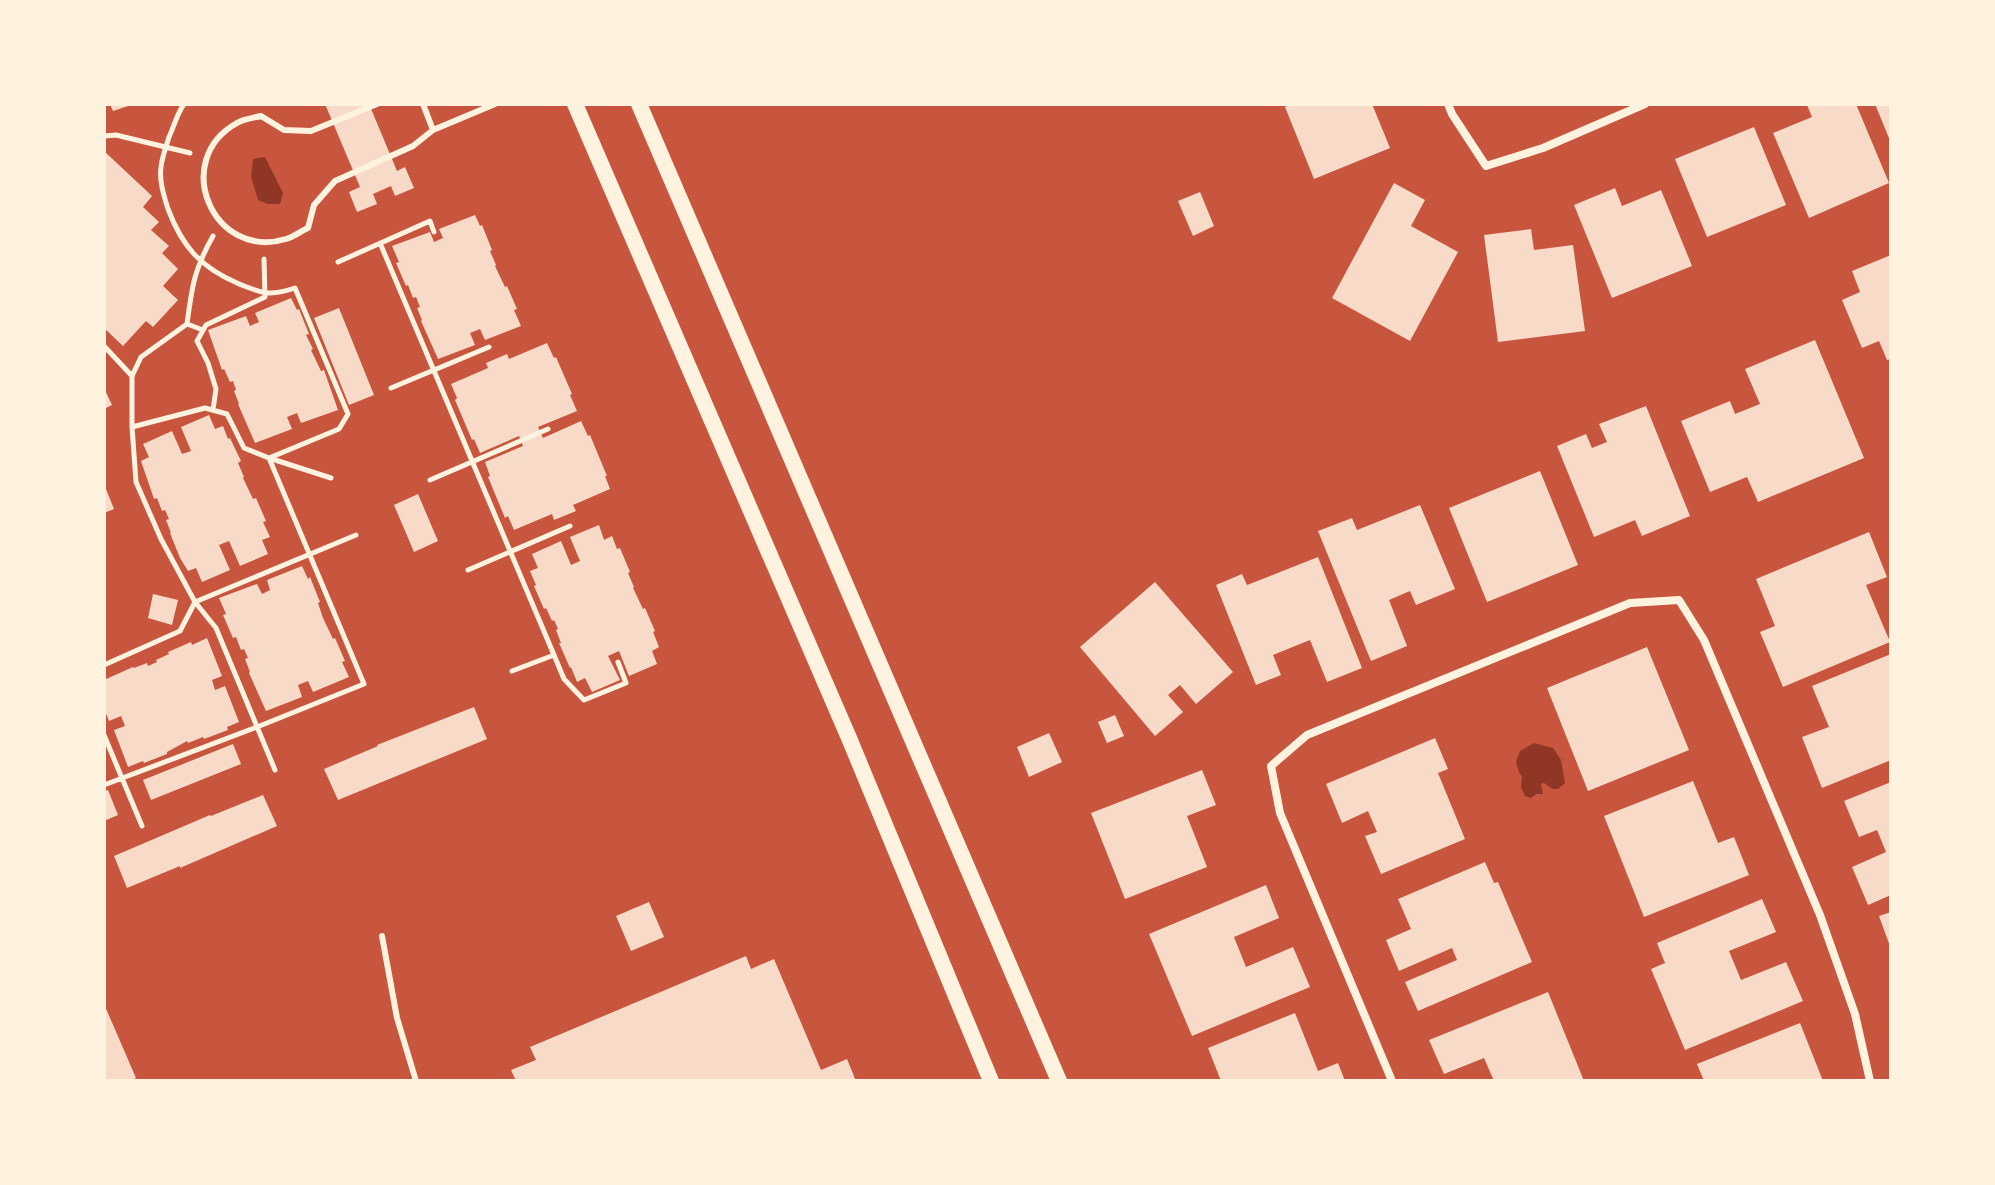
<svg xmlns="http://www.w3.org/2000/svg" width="1995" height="1185" font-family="'Golos Text',sans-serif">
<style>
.water{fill:#8f3625}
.building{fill:#f7dbc8}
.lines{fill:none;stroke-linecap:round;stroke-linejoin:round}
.path{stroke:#fff3e0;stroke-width:5}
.service{stroke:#fff3e0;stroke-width:6}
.minor{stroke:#fff3e0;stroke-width:8}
.secondary{stroke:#fff3e0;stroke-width:16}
</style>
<rect width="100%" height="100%" fill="#c8553d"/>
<path class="water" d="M265,157L283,193L280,204H268L258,200L251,177L253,159Z
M1534,743L1553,748L1561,760L1565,783L1558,789H1553L1544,783L1541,784L1543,794H1536L1531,798L1525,796L1521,787L1522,777L1519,772L1516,762L1520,751Z"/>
<path class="building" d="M110,104H134L113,111Z
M325,104H369L397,171L405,167L414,188L395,196L391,186L373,194L377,204L357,212L349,192L360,187Z
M1291,104H1372L1390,148L1314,179L1285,107Z
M1810,104H1856L1889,183L1809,218L1773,133L1812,117L1807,105Z
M1875,104H1891V143Z
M1754,127L1786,205L1707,237L1675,159Z
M104,151L152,196L143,207L159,222L151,230L169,246L162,253L178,269L163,286L178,300L153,327L146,321L123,346L104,328Z
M1394,183L1425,200L1411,226L1458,252L1410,341L1332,298Z
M1615,188L1622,206L1661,190L1692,266L1612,298L1574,205Z
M1200,192L1214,226L1193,236L1178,201Z
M475,215L480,226L482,225L492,250L490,251L496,265L495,266L505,287L507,286L517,309L514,310L521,326L485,340L480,329L470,333L475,345L438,359L421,321L422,320L417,308L420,307L416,297L413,298L408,285L406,286L396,263L399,262L392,246L430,232L434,242L443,238L439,229Z
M1531,229L1534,250L1573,245L1585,331L1498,342L1484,235Z
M1891,255V359L1887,360L1879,341L1862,348L1842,300L1860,292L1852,271Z
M291,298L297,310L299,309L309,334L306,335L313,349L311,350L321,371L324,370L338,410L301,423L297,413L287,417L292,429L255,443L238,404H239L234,391L236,390L233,381L230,382L224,369L222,370L208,330L246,316L250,326L259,322L255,313Z
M339,308L374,395L349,405L314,318Z
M1815,340L1864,458L1758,502L1747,477L1710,492L1681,421L1730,401L1735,414L1760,404L1745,369Z
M547,343L554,358L556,357L572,394L570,395L577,411L538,427L543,438L581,421L588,436L590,435L607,476H605L610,489L573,505L576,511L554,520L552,514L514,530L508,516L505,518L488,477L490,476L485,462L523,446L519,436L480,453L474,439L472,440L455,400L457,398L451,384L488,368L486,363L507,354L509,359Z
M104,388L112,405L104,409Z
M1646,406L1690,516L1642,536L1635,520L1594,537L1557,446L1586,434L1592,448L1607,442L1599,424Z
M209,415L215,429L223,426L228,439L230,438L241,461L238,463L244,477L243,478L253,499L256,498L266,521L263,522L270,537L262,540L268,554L240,566L229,541L219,545L230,570L202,582L196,568L188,571L180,558L170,533H171L166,520L169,519L165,510L162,511L157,498L154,499L141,461L149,457L143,444L172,431L182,454L191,451L181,427Z
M1540,471L1578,565L1487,602L1449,508Z
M104,484L114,509L104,513Z
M418,494L438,541L414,552L394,505Z
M1420,505L1455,589L1416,605L1410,591L1389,600L1407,646L1371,661L1318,531L1352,518L1357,530Z
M599,525L604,540L612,536L617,549L620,548L630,572L628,573L634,587L633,588L643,609L645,608L655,631L653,632L659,647L652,651L657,664L629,676L619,651L608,656L620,680L592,692L585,678L577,682L571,667L570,668L559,643H561L556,630L558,629L554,620L552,621L546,608L544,609L534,586L536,585L530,571L538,568L532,554L561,541L571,565L580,561L570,537Z
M1869,532L1887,577L1866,585L1890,642L1783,687L1760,632L1775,626L1756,579Z
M1318,557L1362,668L1327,682L1310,640L1273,655L1281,675L1256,685L1216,585L1242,574L1247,585Z
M302,566L308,579L310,577L320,602L318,603L323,618L333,639L335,638L345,661L342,662L349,677L313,692L308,681L298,685L302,697L266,711L249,673L250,672L245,659L248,658L244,649L241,650L236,637L233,638L223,615L226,614L219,598L257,584L262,594L270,590L267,580Z
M1155,582L1233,672L1196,704L1180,685L1168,695L1183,712L1155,736L1080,647Z
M153,594L178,600L172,625L148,618Z
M207,638L222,676L212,680L215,690L225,686L239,722L227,727L228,730L204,739L203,737L188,743L187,741L167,752V754L144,763L143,761L128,767L114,730L125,726L121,716L109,721L104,709V680L133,667L134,668L147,663L148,666L157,662L156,660L169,654L168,652L191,642L192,645Z
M1647,647L1689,750L1588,791L1547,688Z
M1891,654V760L1822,788L1802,737L1829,727L1812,686Z
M474,707L487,739L338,800L324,769L378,746L377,745Z
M1115,715L1124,736L1107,743L1098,722Z
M1049,733L1062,762L1029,777L1017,747Z
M1435,738L1448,769L1438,773L1465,839L1381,874L1365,836L1377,832L1368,811L1342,823L1326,784Z
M233,744L241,764L151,800L143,780Z
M1202,770L1216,805L1187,816L1207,867L1125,899L1091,813Z
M1693,781L1718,843L1734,837L1749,875L1644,917L1604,816Z
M1891,782V895L1868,905L1852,867L1886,852L1877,830L1859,837L1844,801Z
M108,790L118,815L104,821V791Z
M263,795L277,826L180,868V866L127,888L114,856L210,815L211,816Z
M1485,862L1494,883L1498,882L1532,962L1418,1011L1405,982L1457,960L1452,948L1399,971L1386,940L1411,929L1398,899Z
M1266,885L1279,918L1234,937L1246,967L1293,947L1310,987L1192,1036L1149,934Z
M1762,899L1776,932L1729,951L1741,980L1786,962L1803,1001L1685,1050L1651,969L1665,963L1657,943Z
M649,902L664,937L631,951L616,916Z
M1891,912V949L1879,916Z
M746,956L751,969L774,959L821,1070L847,1059L856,1081H516L511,1070L536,1060L530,1047Z
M1548,992L1584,1081H1494L1484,1058L1444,1074L1429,1040Z
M104,1004L136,1078L130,1081H104Z
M1295,1013L1318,1071L1338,1063L1345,1081H1221L1208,1048Z
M1800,1023L1823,1081H1704L1697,1064Z"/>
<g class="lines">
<path class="path" d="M104,136L116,135L190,153
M380,243L554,655
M338,262L430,221L434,232
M187,324L203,330
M104,346L132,376V427L136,482L161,539L195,602L216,628L275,770
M132,376L141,357L187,324C192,286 194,270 213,236
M391,388L489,347
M213,410L216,389L208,363L197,341L206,325L265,297L264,259
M132,427L205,408L227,414L244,448L269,458L331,478
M430,480L548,429
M468,570L570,526
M104,665L180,631L195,602L356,535
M512,671L554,655L564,679L584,700L626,683L618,662
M104,735L142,826
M104,785L257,727L364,684L269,458L339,429L348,414L295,288C269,297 261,293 237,283C200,267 182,246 168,209C164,196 159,181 161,167C162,157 166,147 169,137C174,126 177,114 184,104"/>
<path class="service" d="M377,104L311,131L284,130L261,116C253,118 244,119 237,123C170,160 213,261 286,239C293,237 301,231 308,228L314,205L335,181L413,146L433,130L495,104
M423,104L433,130
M382,936L397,1018L416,1081"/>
<path class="minor" d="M1448,104L1452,114L1486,166L1543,148L1645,104
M1392,1081L1280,813L1271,766L1307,735L1630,603L1679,600L1704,640L1820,915L1855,1014L1870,1081"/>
<path class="secondary" d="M575,104L849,738L991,1081
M639,104L1059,1081"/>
</g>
<rect width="1995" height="1185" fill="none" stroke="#fff3e0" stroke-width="212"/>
</svg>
